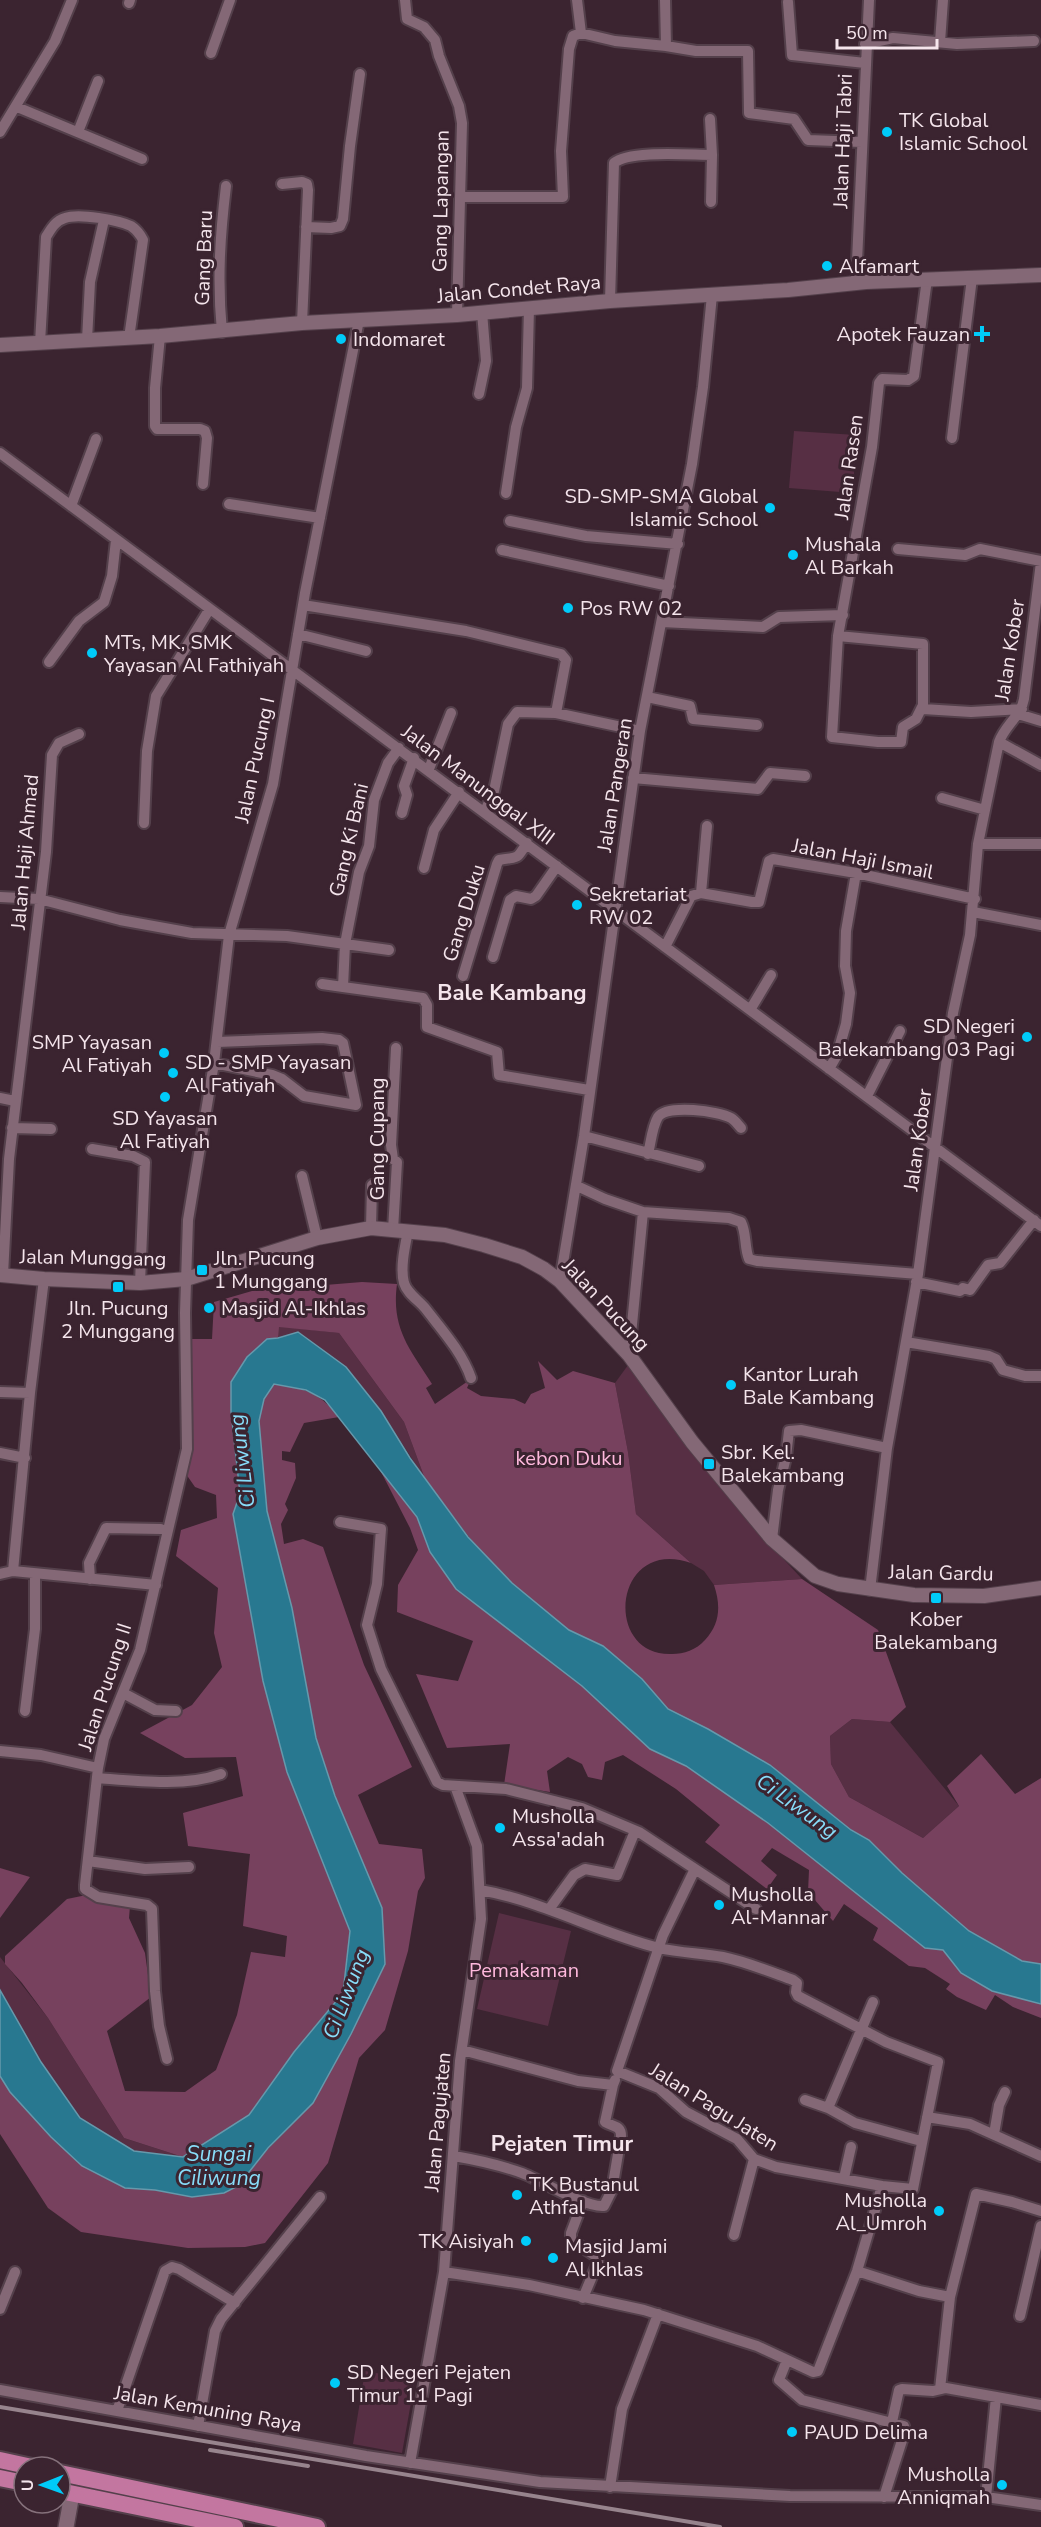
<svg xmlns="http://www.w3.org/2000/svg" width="1041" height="2527" font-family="'Nunito Sans',sans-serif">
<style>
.green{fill:#572f44}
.forest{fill:#77415e}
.water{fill:#287890;stroke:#6699ac;stroke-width:1.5}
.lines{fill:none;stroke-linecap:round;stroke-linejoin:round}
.minor-casing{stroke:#54404b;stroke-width:14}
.tertiary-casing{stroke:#54404b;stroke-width:16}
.secondary-casing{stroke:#54404b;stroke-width:18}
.primary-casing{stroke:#54404b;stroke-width:20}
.minor{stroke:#846876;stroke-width:10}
.tertiary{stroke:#846876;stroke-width:14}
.secondary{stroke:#846876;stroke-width:15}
.primary{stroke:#c376a0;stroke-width:16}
.rail{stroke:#97848d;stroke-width:4}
.poi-dot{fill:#00cbf9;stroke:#3b2430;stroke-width:2}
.labels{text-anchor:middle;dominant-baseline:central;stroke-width:6;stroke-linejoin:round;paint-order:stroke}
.poi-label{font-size:20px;fill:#f5e5ec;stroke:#3b2430;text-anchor:start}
.street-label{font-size:20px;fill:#f5e5ec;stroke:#3b2430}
.park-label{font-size:20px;fill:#ffb9dd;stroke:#3b2430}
.water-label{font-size:21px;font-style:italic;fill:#88ddf9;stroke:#3b2430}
.quarter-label{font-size:22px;font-weight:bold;fill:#f5e5ec;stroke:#3b2430}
</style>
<rect width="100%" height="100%" fill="#3b2430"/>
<path class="green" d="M794,431L856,435L853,493L789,488Z
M278,1326L339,1333L404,1422L425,1479L381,1411L346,1367L278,1338Z
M631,1361L765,1539L802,1579L714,1585L704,1571L691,1563L636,1514L628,1452L615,1383Z
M852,1719L890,1722L959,1806L923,1838L849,1797L831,1764L830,1736Z
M499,1913L571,1931L548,2026L477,2009Z
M0,1957L48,2018L124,2138L183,2157L134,2151L80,2118L41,2062L0,1990Z
M365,2371L415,2380L402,2453L353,2444Z"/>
<path class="forest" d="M362,1282L397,1284C391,1329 410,1349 432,1384L426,1388L435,1404L471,1379L467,1388L481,1396L514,1399L525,1404L531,1394L545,1388L538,1361L557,1380L573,1371L615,1383L628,1452L636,1514L691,1563C613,1536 602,1657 672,1654C684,1654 696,1650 705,1640C720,1624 721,1606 714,1585L802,1579L878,1630L906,1707L890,1722L852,1719L830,1736L831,1764L849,1797L923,1838L959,1806L947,1786L981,1754L1015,1794L1041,1778V1964L1022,1961L969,1931L902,1873L869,1840L851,1830L770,1765L708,1729L668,1709L642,1679L603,1646L569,1630L512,1583L472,1541L425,1479L404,1422L339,1333L279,1327L278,1338L267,1339L248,1357L231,1382V1411L240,1494L233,1514L263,1681L287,1772L350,1931L343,1993L294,2052L249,2115L183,2157L124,2138L48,2018L22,1983L5,1964V1956L67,1899L106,1891L117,1904L130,1906L129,1918L145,1953L151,1997L107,2031L125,2091L185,2092L216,2070L237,2015L251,1952L285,1957L287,1936L243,1926L250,1854L188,1846L183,1813L243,1796L236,1757L185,1758L140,1733L192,1705L222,1667L214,1633L218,1588L176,1556L181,1530L217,1518L216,1495L195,1487L179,1464L191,1339H212L214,1302L252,1291Z
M273,1384C304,1388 319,1392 339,1417L304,1423L290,1452L282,1451V1460L295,1463L296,1478L285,1504L288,1510L281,1524L284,1544L303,1539L323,1547L364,1665L412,1767L358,1795L379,1844L422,1849L425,1878L418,1891L408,1951L385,2030L359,2058L328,2163L265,2243L245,2247L188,2248L81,2232L48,2208L0,2134V2076L10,2092L51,2137L82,2166L125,2188L155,2190L192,2197L224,2193L238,2186L267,2150L313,2103L351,2034L385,1964L382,1908L335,1796L316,1738L292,1608L267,1511L259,1421L264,1399Z
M377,1464L417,1517L430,1552L456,1589L582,1686L650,1749L686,1766L768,1823L925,1948L943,1950L1041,2004V2018L1013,2007L995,1995L986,2010L957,1997L946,1989L950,1984L925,1968L909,1966L873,1940L878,1928L844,1904L833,1921L808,1892L809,1870L772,1848L761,1861L777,1875L767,1889L705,1842L720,1825L676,1789L623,1755L605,1762L602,1780L588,1777L582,1764L568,1757L547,1771L550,1792L504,1785L510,1744L447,1748L416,1674L458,1681L473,1641L397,1612L398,1585L418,1550L410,1528Z
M0,1868L30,1877L0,1918Z"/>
<path class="water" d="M298,1332L346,1367L381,1411L410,1458L468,1537L512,1583L569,1630L603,1646L642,1679L668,1709L708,1729L770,1765L851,1830L869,1840L902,1873L969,1931L1022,1961L1041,1964V2004L992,1991L961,1973L943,1950L925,1948L768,1823L686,1766L650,1749L582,1686L456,1589L430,1552L417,1517L325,1400L306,1390L274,1384L264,1399L259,1421L267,1511L292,1608L316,1738L335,1796L382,1908L385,1964L351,2034L313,2103L268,2148L238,2186L224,2193L192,2197L155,2190L125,2188L82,2166L51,2137L10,2092L0,2076V1990L41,2062L80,2118L134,2151L183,2157L249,2115L294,2052L343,1993L350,1931L287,1772L263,1681L233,1514L240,1494L231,1411V1382L247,1357L267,1339L278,1338Z"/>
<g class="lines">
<g class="minor-casing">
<path id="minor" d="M405,0L407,19L424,27L435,40L439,56L459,106L462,123L457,315
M665,0L666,46L696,51H748L749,113L794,119L808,140L862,142
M788,2L792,55L865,63
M129,3L130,0
M581,33L615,41L666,46
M940,42L943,0
M865,44L893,38L957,44L1034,41
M211,53L230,0
M17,107L142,159
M710,119L712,155
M0,132L55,41L72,0
M78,132L98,81
M282,184L302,182L307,184L308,190L302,323
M460,197H563L561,151L569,49L573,36L581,33L577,0
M306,227L331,228L340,226L343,219L350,146L360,74
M856,283L869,0
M610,301L614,163C630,150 689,155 712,155L711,202
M222,332C217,280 220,236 226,186
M160,336L155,388V426L157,429H200L205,431L207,438L203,484
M87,340L90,282L104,220
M40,343L46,237C51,229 55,221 65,218C79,213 118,220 131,226C137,230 140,234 143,240L129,338
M479,394L486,361L482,312
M952,438L972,278
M0,453L1041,1226
M506,493L516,427L527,388L529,308
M229,504L320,518
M71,506L96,439
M510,521L586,536L678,544
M898,549L965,555L980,549L1041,561
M502,550L669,586
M303,605L466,631L561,654L566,660L556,713
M662,622L763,627L779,617L843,615
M298,634L366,651
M838,636L923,644V709L971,712L1022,709
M49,662L79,621L104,602L112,576L116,540
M647,697L690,706L693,719L757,725
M922,707L916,719L903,727L901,742H878L832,737L838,636L872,447L879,383L882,379L908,380L914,376L927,279
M1018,714L1041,721
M999,742L1041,765
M399,748L388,763L374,800L369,846L359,872L345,944L343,987L423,998L427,1005V1027L497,1052L499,1075L589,1090
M429,769L451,713
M633,778L758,789L770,773L805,776
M942,798L985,810
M485,811L494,791L508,724L517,712L556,713L640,731
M402,813L407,795L404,786L414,758
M144,823L147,751L156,696L209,610
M978,844H1041
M424,868L434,830L459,792
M701,893L707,826
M0,897L39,899L120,920L192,933L287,936L389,950
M973,912L1041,925
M665,947L691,896L701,893L752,902H759L769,861L773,859L856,873L975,899
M493,957L510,900L516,896L531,899L536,896L557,866
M463,976L497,864L499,860C519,856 515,862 527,843
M322,984L343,987
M750,1010L771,975
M214,1063L272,1075L282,1079L304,1096L356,1105L343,1043L339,1040L322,1038L217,1042
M829,1069L837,1055L846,1024L850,993L845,966L846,931L856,873
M867,1096L900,1031
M0,1098L15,1101
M12,1128L51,1129
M584,1136L699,1166
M92,1149L133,1156L145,1162L140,1283
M648,1154C651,1142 652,1127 658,1117C667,1104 719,1111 731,1118C735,1120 738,1125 741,1128
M302,1176L317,1238
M577,1186L605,1199L643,1212L729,1218L741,1222C747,1234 744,1247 749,1259L757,1261L918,1274
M371,1228L372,1185
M393,1230L397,1162L393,1159L391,1145L396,1048
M408,1231C405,1246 400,1268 404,1283C407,1293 418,1300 425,1308C442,1330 462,1352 471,1378
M3,1275L9,1159L46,852L52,755L59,743L79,734
M560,1281L584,1136L640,731L692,464L703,387L712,295
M916,1282L960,1291L963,1288L970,1290L988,1265L1000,1263L1034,1220
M906,1342L989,1356L996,1359L1003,1370L1025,1376H1041
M629,1355L643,1212
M0,1392L30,1393
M0,1453L25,1458
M340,1522L381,1529L377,1584L367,1625L381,1669L437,1782L443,1785L506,1789L582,1808L639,1832L695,1869
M772,1539L778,1490L786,1457L789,1431L801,1430L887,1448
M13,1571L156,1585
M0,1574L13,1571L30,1393L44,1279
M90,1579L89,1563L106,1528L161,1529
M870,1590L887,1448L918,1274L953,1013L970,935L978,844L999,742C1005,725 1021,716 1024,699L1041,562
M123,1693L155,1710L176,1711
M25,1711L35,1629V1575
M0,1751L41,1755L98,1768
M97,1778C136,1781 185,1787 221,1774
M88,1861L145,1869L189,1867
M480,1890C543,1901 598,1933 659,1948C680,1953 702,1953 723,1957C747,1962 771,1972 793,1980L797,1983L796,1992L798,1996L886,2042L938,2062L913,2189L882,2186
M550,1908L574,1875L585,1869L617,1875L635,1831
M462,2050L578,2081L613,2085L615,2080
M167,2059L159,2026L155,1991L152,1909L147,1905L98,1897L85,1889V1885L98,1768L104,1739L140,1650L187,1449L185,1313L188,1220L214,1063L229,935L273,784L305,593L359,320
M805,2100L828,2108L855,2123L921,2141
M828,2108L873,2002
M927,2117L970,2124L1041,2156
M994,2134L999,2105L1005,2092
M454,2156C477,2160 500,2165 522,2173C541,2180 585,2208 604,2206L612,2190L621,2136C621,2125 613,2127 605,2122L613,2085
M844,2178L851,2147
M734,2235L754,2159
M857,2271L919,2291L950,2297L940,2389
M444,2272L529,2285L644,2310L757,2346L813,2372L818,2371L857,2271L882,2186L776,2167L754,2159L737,2139L686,2112L659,2088L617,2071L663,1935L695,1869L756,1909
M950,2297L976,2194L1012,2202L1041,2211
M583,2298L598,2262L596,2256L571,2240V2233L583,2201
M0,2309L15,2272
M1020,2316L1041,2226
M787,2360L779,2380L802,2400L904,2426L905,2431L884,2497
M0,2390L366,2456L540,2482L790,2496L986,2497
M996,2397L986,2497L1041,2505
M117,2411L165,2271L172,2267L179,2269L235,2303
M892,2422L899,2390L902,2389L933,2391L946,2388L1041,2405
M198,2426L215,2331L221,2319L320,2197
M410,2463L444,2272L460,2061L481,1919L477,1846L455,1786
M610,2487L622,2409L658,2314"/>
</g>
<g class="tertiary-casing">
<path id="tertiary" d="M0,345L160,336L302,323L457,315L610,301L788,290L866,282L1041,275
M0,1275L44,1279L140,1283L186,1279L317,1238L371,1228L445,1235L484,1245L522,1257L544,1269L560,1281L629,1355L692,1442L772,1539L815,1576L838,1584L914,1595L984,1596L1041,1588"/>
</g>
<g class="secondary-casing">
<path id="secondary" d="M66,2527L72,2494"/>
</g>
<g class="primary-casing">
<path id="primary" d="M0,2460L32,2467
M60,2473L317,2527
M0,2478L24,2483
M60,2491L235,2527"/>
</g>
<use href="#minor" class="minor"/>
<use href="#tertiary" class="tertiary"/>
<use href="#secondary" class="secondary"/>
<use href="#primary" class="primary"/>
<path class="rail" d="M0,2407L720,2527
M210,2450L308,2466"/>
</g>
<g class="poi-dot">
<circle cx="887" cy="132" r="6"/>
<circle cx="827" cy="266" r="6"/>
<path d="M979 325h6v6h6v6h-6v6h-6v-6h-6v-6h6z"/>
<circle cx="341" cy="339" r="6"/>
<circle cx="770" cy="508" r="6"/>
<circle cx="793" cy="555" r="6"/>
<circle cx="568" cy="608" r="6"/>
<circle cx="92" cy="653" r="6"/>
<circle cx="577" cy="905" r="6"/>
<circle cx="1027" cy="1037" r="6"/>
<circle cx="164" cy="1053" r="6"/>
<circle cx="173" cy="1073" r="6"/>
<circle cx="165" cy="1097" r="6"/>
<rect x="196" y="1264" width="12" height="12" rx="3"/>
<rect x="112" y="1281" width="12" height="12" rx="3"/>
<circle cx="209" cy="1308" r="6"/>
<circle cx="731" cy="1385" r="6"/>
<rect x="703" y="1458" width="12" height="12" rx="3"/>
<rect x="930" y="1592" width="12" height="12" rx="3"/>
<circle cx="500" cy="1828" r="6"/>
<circle cx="719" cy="1905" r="6"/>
<circle cx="517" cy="2195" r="6"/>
<circle cx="939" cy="2211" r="6"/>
<circle cx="526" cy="2241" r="6"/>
<circle cx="553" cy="2258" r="6"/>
<circle cx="335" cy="2383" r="6"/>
<circle cx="792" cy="2432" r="6"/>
<circle cx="1002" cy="2485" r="6"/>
</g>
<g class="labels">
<g class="poi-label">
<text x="899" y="120">TK Global<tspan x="899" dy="23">Islamic School</tspan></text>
<text x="839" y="266">Alfamart</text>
<text x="970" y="334" text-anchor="end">Apotek Fauzan</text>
<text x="353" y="339">Indomaret</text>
<text x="758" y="496" text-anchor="end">SD-SMP-SMA Global<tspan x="758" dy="23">Islamic School</tspan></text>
<text x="805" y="544">Mushala<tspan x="805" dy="23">Al Barkah</tspan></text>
<text x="580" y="608">Pos RW 02</text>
<text x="104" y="642">MTs, MK, SMK<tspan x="104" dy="23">Yayasan Al Fathiyah</tspan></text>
<text x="589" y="894">Sekretariat<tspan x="589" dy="23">RW 02</tspan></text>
<text x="1015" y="1026" text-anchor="end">SD Negeri<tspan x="1015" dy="23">Balekambang 03 Pagi</tspan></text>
<text x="152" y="1042" text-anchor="end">SMP Yayasan<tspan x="152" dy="23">Al Fatiyah</tspan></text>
<text x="185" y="1062">SD - SMP Yayasan<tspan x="185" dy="23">Al Fatiyah</tspan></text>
<text x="165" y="1118" text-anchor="middle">SD Yayasan<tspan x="165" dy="23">Al Fatiyah</tspan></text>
<text x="214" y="1258">Jln. Pucung<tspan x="214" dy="23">1 Munggang</tspan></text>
<text x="118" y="1308" text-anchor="middle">Jln. Pucung<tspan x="118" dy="23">2 Munggang</tspan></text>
<text x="221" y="1308">Masjid Al-Ikhlas</text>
<text x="743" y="1374">Kantor Lurah<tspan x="743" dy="23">Bale Kambang</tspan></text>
<text x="721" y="1452">Sbr. Kel.<tspan x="721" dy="23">Balekambang</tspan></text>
<text x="936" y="1619" text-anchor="middle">Kober<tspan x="936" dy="23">Balekambang</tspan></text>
<text x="512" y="1816">Musholla<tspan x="512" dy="23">Assa'adah</tspan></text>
<text x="731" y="1894">Musholla<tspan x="731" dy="23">Al-Mannar</tspan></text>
<text x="529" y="2184">TK Bustanul<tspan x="529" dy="23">Athfal</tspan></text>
<text x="927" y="2200" text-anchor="end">Musholla<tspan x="927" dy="23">Al_Umroh</tspan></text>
<text x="514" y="2241" text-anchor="end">TK Aisiyah</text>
<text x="565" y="2246">Masjid Jami<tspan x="565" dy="23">Al Ikhlas</tspan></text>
<text x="347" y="2372">SD Negeri Pejaten<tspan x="347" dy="23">Timur 11 Pagi</tspan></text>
<text x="804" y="2432">PAUD Delima</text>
<text x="990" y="2474" text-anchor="end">Musholla<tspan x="990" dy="23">Anniqmah</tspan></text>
</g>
<g class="street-label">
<text transform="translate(843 141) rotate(-88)">Jalan Haji Tabri</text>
<text transform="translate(441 201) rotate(-89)">Gang Lapangan</text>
<text transform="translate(204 258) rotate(-88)">Gang Baru</text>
<text transform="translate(519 289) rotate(-5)">Jalan Condet Raya</text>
<text transform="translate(849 467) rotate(-82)">Jalan Rasen</text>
<text transform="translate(1010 650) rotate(-81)">Jalan Kober</text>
<text transform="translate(255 760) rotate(-78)">Jalan Pucung I</text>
<text transform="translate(478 785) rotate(37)">Jalan Manunggal XIII</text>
<text transform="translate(615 785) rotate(-81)">Jalan Pangeran</text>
<text transform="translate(349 840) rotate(-77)">Gang Ki Bani</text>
<text transform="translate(25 852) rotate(-85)">Jalan Haji Ahmad</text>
<text transform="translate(863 859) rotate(11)">Jalan Haji Ismail</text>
<text transform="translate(464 913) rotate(-73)">Gang Duku</text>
<text transform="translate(377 1139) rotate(-90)">Gang Cupang</text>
<text transform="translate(918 1140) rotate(-82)">Jalan Kober</text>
<text transform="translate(93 1258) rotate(1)">Jalan Munggang</text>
<text transform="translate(606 1305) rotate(47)">Jalan Pucung</text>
<text transform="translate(941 1573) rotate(1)">Jalan Gardu</text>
<text transform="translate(105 1687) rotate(-72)">Jalan Pucung II</text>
<text transform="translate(714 2107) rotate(32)">Jalan Pagu Jaten</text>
<text transform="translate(438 2122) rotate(-85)">Jalan Pagujaten</text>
<text transform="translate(208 2409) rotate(10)">Jalan Kemuning Raya</text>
</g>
<g class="park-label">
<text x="569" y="1458">kebon Duku</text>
<text x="524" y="1970">Pemakaman</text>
</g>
<g class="water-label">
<text transform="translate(242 1461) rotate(-97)">Ci Liwung</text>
<text transform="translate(797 1806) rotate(36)">Ci Liwung</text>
<text transform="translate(346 1994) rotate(-69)">Ci Liwung</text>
<text x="219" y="2154">Sungai<tspan x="219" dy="24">Ciliwung</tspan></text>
</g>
<g class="quarter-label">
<text x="512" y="993">Bale Kambang</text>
<text x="562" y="2144">Pejaten Timur</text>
</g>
</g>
<g transform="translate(42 2485) rotate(269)"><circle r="28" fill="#3b2430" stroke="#85717b" stroke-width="1.5"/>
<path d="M0-4.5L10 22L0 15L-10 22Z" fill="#00cbf9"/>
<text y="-9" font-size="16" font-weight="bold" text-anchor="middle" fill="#f5e5ec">U</text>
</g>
<path d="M837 39v9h100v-9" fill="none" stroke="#f5e5ec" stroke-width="3"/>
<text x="846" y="39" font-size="18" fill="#f5e5ec" stroke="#3b2430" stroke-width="4.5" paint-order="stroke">50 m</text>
</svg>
